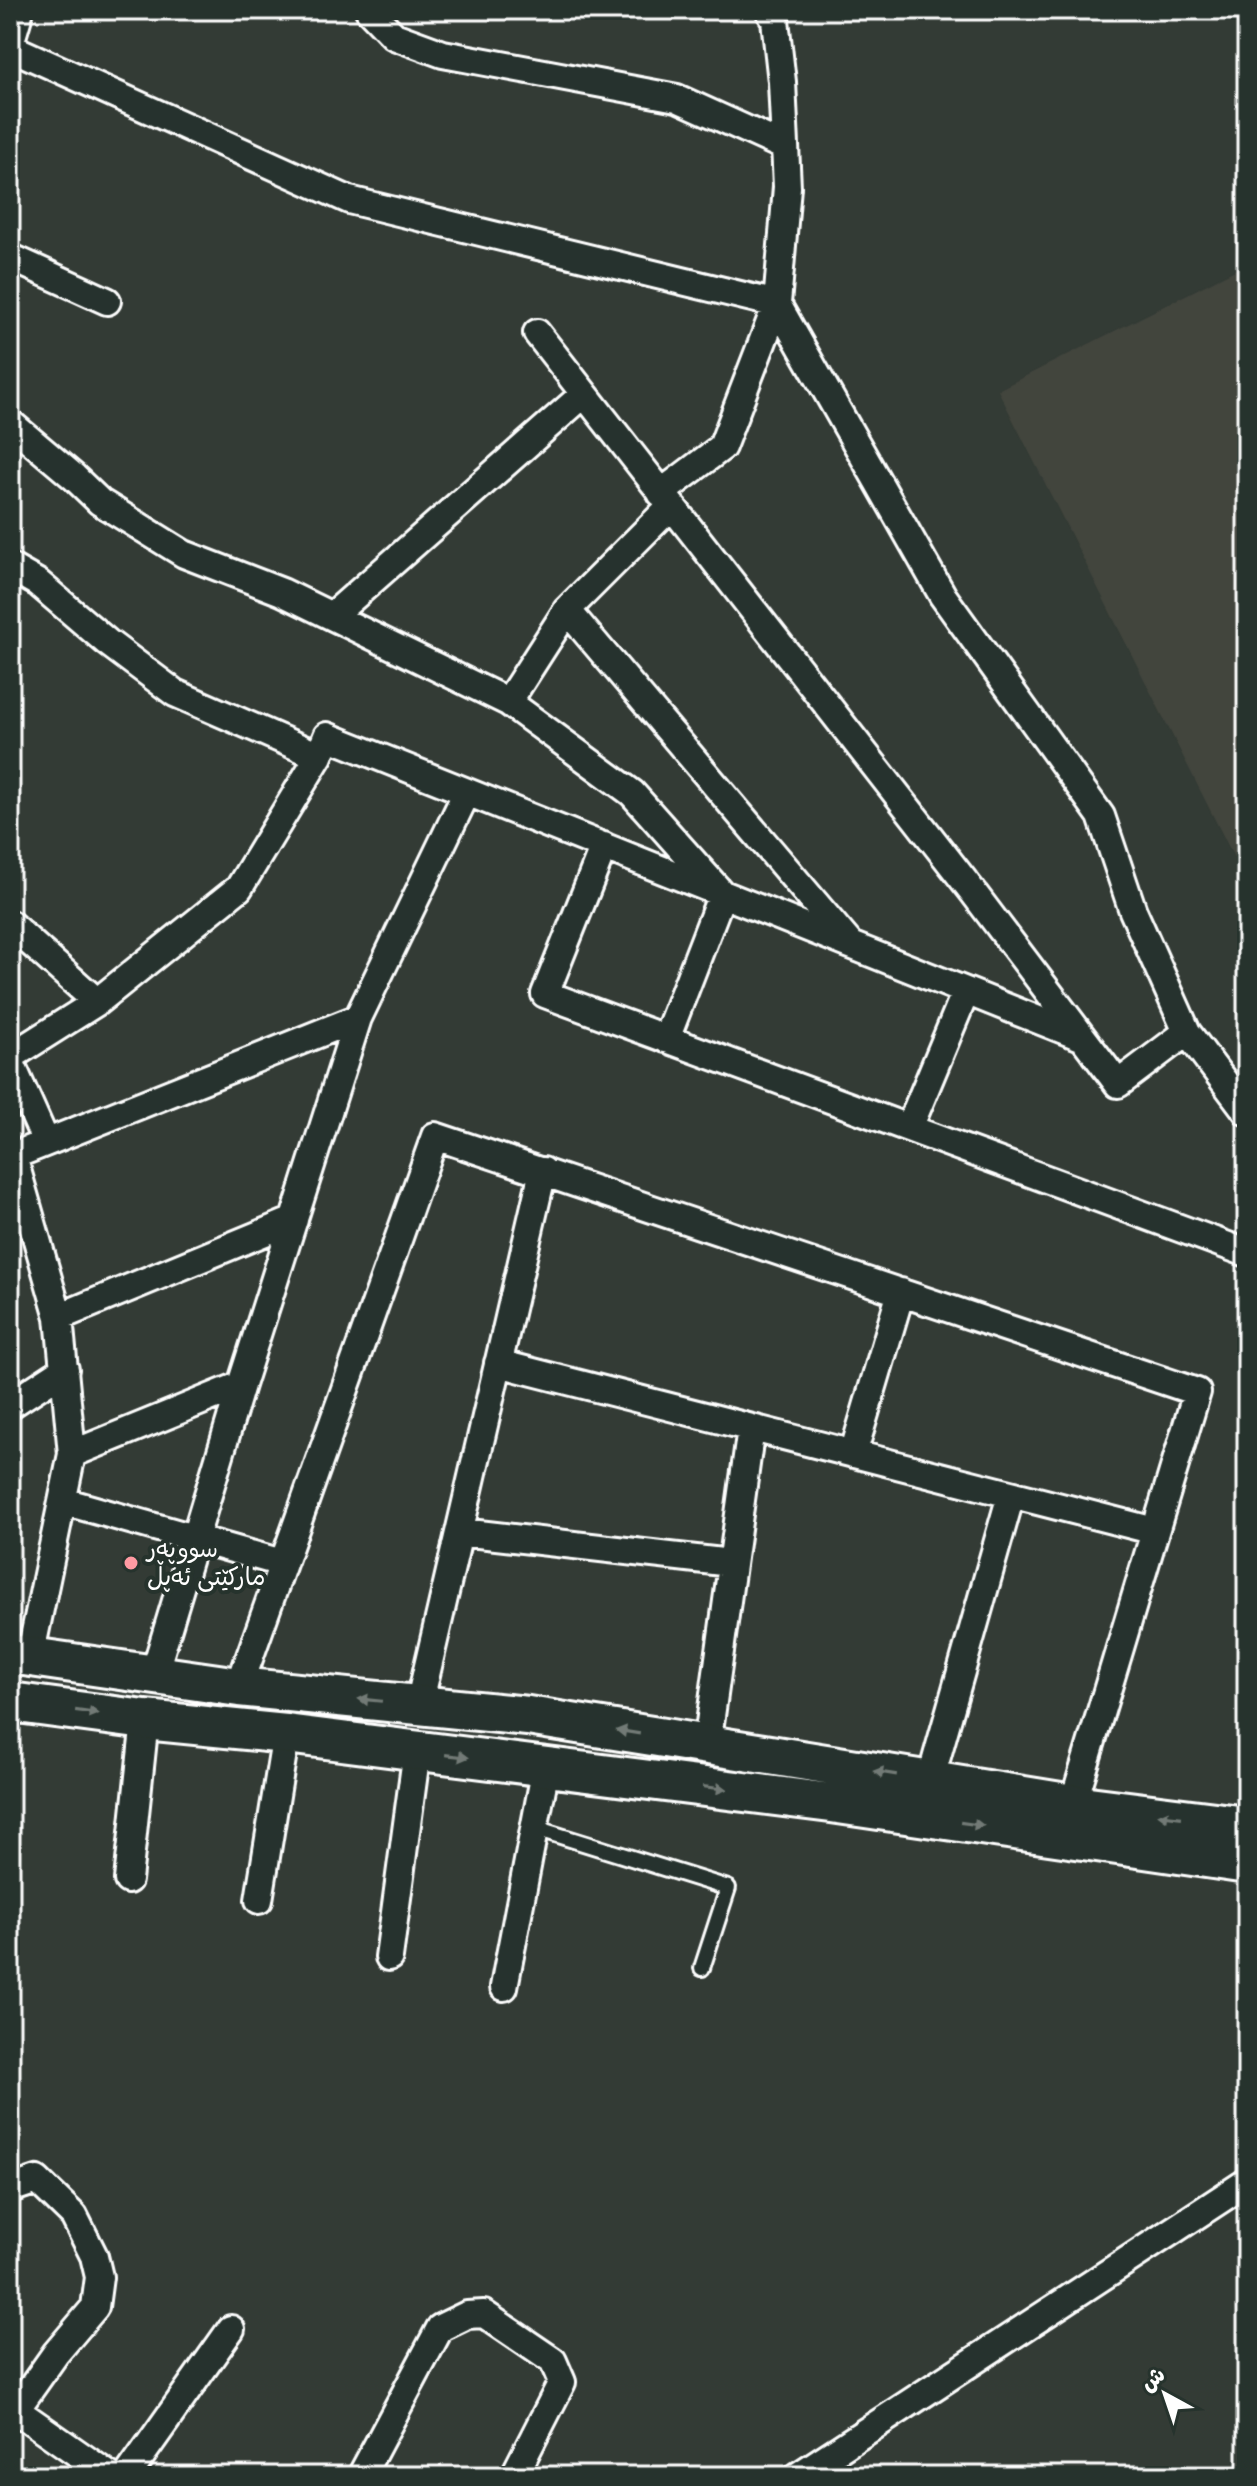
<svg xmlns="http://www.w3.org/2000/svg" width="1257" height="2486" font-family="Sriracha,'Playpen Sans Arabic',sans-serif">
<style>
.built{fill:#43453e}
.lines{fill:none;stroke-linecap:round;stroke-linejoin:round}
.lane-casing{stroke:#fff;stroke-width:20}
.street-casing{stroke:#fff;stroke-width:32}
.secondary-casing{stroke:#fff;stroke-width:44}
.lane{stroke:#26332d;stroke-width:14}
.street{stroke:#26332d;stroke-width:26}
.secondary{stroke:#26332d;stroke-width:38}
.oneway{fill:#727a76}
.poi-dot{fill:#ff9aa2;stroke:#26332d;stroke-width:3}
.labels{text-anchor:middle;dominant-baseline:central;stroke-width:8;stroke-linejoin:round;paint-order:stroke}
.poi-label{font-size:24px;fill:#fff;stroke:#26332d;text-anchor:start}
</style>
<rect width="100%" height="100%" fill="#333b35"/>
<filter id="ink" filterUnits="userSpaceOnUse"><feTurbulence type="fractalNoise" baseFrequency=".0125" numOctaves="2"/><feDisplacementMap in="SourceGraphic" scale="16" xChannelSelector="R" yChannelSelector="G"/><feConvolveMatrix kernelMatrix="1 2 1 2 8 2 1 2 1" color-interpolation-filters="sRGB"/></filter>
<g filter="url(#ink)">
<path class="built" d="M1247,264V883L998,390Z"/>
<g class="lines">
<g class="lane-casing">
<path id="lane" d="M535,1828L728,1888L702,1968"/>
</g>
<g class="street-casing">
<path id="street" d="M369,10L394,36L443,54L677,98L783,146
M10,44L20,10
M10,47L349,200L777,304L943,596L1101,816L1133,911L1187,1032L1247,1112
M10,257L107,301
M537,333L973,892L1118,1084L1187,1032
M10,423L74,477L100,502L184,554L282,592L508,702L632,793L722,894L666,1039
M661,493L722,447L777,304L787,187L782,82L775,20L769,10
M10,567L38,583L107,642L175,693L319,756
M567,610L849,943
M332,616L584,394
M508,702L567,610L671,506
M604,846L545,994L1247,1253
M10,924L97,1002
M10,1057L97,1002L239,888L319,756L327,736L1081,1037
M10,1061L46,1142
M909,1128L966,991
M13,1156L59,1317L72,1454L30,1657
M10,1157L358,1018
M59,1317L294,1220
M498,1363L1155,1531
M10,1405L65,1369
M72,1454L241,1385
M853,1454L901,1292
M63,1501L282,1563
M461,1532L731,1563
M154,1674L241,1385L358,1018L467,792
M239,1687L435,1136L1197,1392L1073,1804
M419,1705L543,1171
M707,1745L751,1428
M930,1781L1011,1495
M128,1880L145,1720
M259,1900L286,1734
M389,1957L417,1750
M504,1987L546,1767
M10,2189L37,2180L74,2216L94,2256L99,2277L95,2307L56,2353L10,2418
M10,2406L110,2476
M127,2476L231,2329
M361,2476L440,2328L467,2315L484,2314L553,2361L562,2382L514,2476
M798,2476L1247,2182"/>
</g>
<g class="secondary-casing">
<path id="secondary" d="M10,1654L239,1687L528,1716L1073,1804L1247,1826
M10,1702L145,1720L286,1734L831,1803L1247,1864"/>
</g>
<use href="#lane" class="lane"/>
<use href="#street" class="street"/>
<use href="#secondary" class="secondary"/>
</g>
<defs><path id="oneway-solid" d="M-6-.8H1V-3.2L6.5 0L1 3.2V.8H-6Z" transform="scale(2)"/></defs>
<g class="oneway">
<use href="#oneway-solid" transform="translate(370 1700) rotate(-174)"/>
<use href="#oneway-solid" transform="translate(87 1712) rotate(8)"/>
<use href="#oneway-solid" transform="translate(628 1732) rotate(-171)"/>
<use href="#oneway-solid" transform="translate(457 1756) rotate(7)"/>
<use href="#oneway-solid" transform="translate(885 1773) rotate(-171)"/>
<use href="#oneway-solid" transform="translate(715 1788) rotate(7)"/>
<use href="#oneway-solid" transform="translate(1170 1816) rotate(-173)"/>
<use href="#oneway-solid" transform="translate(972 1824) rotate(8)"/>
</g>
</g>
<circle class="poi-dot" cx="131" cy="1563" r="8"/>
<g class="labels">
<g class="poi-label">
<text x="147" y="1549">سووپەر<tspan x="147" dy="28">مارکێتی ئەپڵ</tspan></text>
</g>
</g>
<rect width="1257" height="2486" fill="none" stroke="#26332d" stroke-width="40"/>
<rect x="20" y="20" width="1217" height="2446" fill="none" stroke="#fff" stroke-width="3" filter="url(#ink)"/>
<g transform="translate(1165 2394) rotate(320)" stroke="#26332d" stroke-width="6" paint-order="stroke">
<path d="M0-6L14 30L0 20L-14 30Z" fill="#ffffff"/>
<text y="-12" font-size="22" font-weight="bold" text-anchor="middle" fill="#ffffff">ش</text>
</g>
</svg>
